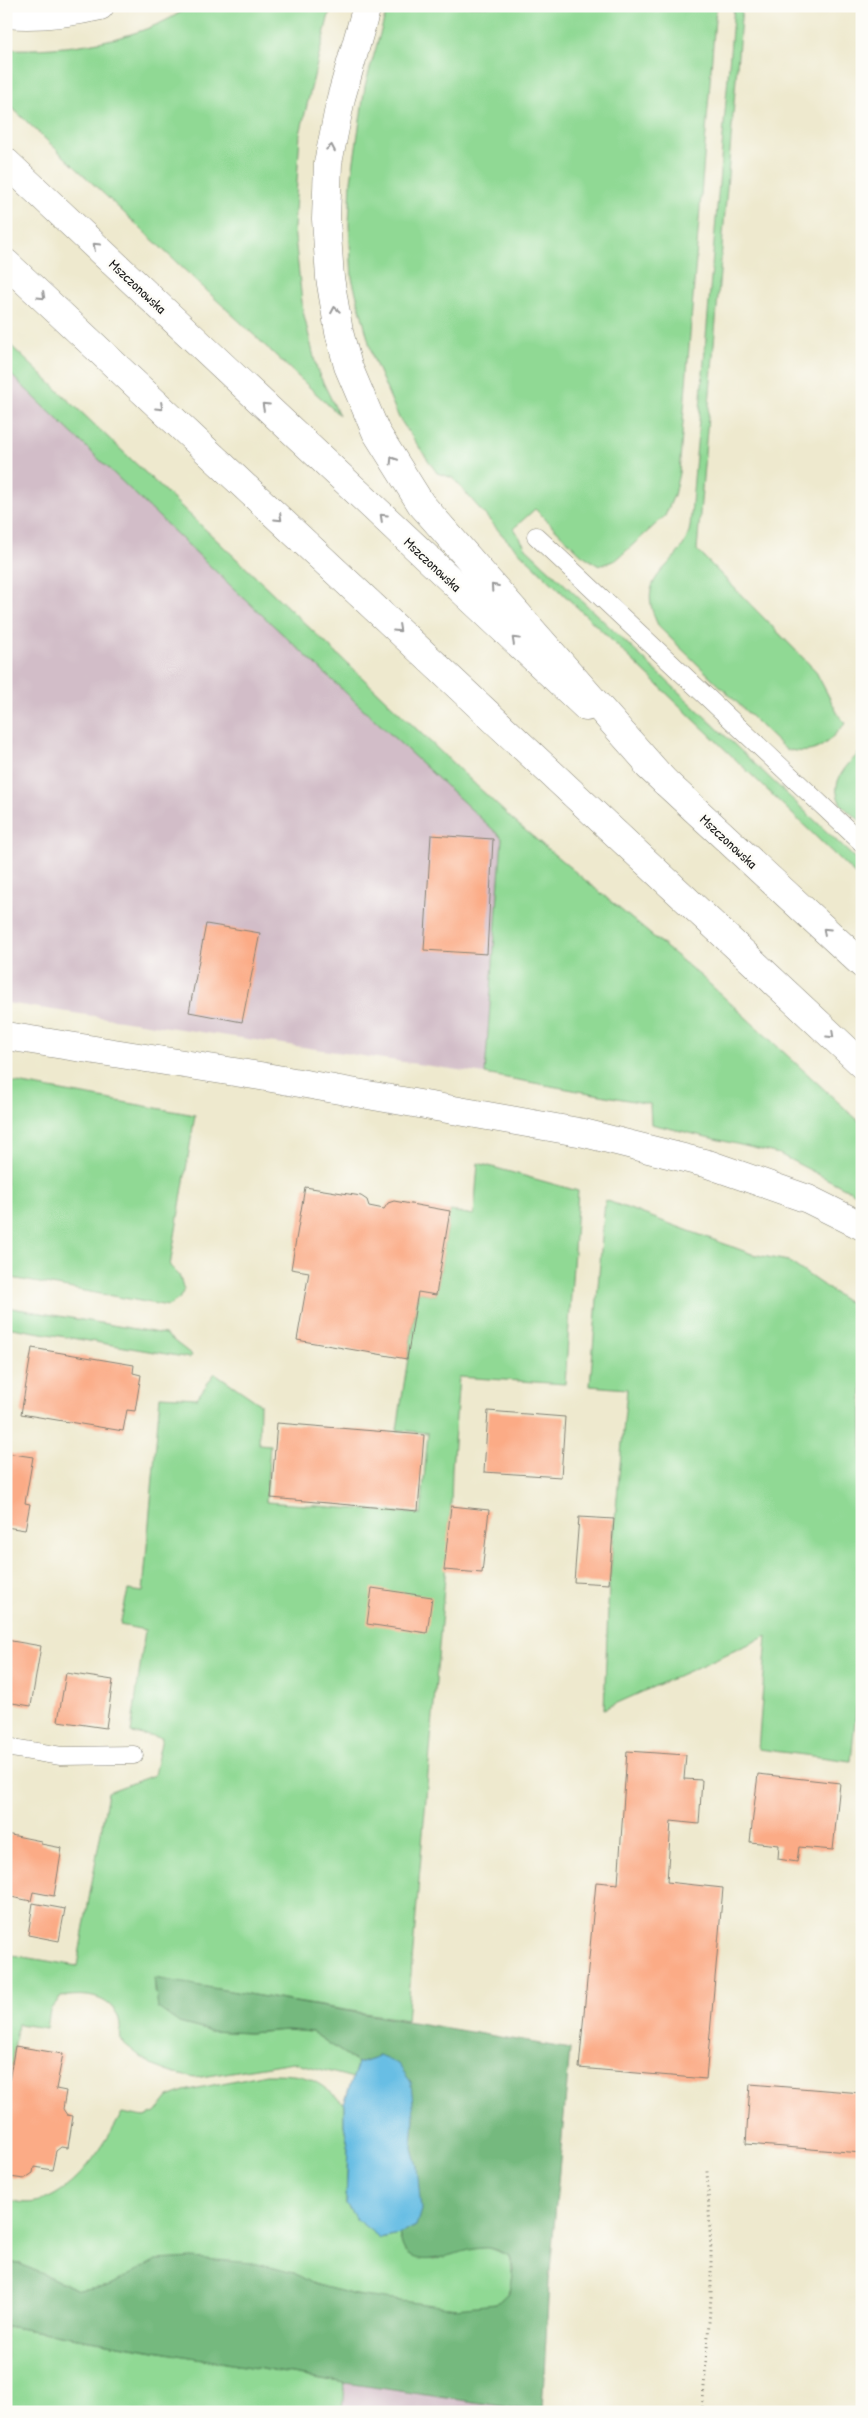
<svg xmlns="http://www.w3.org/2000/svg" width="868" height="2418" font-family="'Patrick Hand',sans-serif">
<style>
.industrial{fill:#d2bdc8}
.green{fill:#90d994;stroke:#567a58}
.forest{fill:#74b97e;stroke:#486a4d}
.water{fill:#67bee4;stroke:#426d80}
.building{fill:#fbab86}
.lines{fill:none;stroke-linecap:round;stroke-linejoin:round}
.lane-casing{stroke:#858275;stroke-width:19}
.secondary-casing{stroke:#858275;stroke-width:29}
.primary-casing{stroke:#858275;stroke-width:29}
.highway-casing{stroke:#858275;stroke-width:29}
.path{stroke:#858275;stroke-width:3;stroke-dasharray:1 4;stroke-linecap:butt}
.lane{stroke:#fff;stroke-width:18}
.secondary{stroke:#fff;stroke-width:28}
.primary{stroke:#fff;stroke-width:28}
.highway{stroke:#fff;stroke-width:28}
.oneway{stroke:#999}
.labels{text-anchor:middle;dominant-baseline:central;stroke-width:5;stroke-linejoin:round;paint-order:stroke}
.street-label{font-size:14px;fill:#1c1c1c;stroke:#fdfcf7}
</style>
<rect width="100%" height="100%" fill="#fdfcf7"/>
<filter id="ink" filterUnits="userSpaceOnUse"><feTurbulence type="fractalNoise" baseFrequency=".02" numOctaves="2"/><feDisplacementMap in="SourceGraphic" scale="10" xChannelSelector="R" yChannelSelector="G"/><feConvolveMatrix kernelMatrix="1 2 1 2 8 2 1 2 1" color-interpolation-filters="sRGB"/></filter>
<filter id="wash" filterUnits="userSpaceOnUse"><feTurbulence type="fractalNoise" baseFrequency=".0096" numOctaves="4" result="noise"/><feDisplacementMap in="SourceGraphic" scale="20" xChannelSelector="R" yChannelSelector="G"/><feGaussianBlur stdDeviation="1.12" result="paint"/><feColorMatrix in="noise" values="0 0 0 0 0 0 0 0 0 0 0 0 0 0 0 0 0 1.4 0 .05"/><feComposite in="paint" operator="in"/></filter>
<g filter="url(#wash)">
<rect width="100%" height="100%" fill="#eee9ce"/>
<path class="industrial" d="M6,370L232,587L502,838L485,1074L6,1003Z
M345,2383L539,2412H343Z"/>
<path class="green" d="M190,6H331L300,134L294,228L303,311L317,370L339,415L6,102V49C64,51 142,41 190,6Z
M388,6H716L679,473L674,495L665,516L616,560L599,566L581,554L535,509L514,528L526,548L862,865V881L504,537L453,478L437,473L399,418L373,358L352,278L349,225L351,181L365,86Z
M734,6H742L697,550L815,670L839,716L846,723C824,745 818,757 785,749L659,627C630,570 682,571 690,527Z
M6,341L514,821L703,978L862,1124V1197L779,1154L651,1124L650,1104L485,1074L502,838L232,587L6,370Z
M862,750V822C855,816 842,808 839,800C830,780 849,763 862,750Z
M6,1081L195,1115L170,1266L179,1275L184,1290L179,1299L168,1306L6,1277Z
M478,1163L578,1191L565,1384L459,1377L452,1469L451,1506L407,2020L155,1979V1992L179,2023L210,2031L249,2033L287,2030L312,2032L358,2063L353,2078L293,2062L195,2078L175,2074L151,2065L121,2041C120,2034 121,2021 117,2014C105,1994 82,1994 61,1997L50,2010L47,2028L18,2024L9,2081H6V1954L77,1966L108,1792L154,1775L162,1738L131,1733L145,1630L120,1625L128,1590L143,1592L160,1396L197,1398L215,1373L260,1404L259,1444L270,1445L266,1502L421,1514L428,1433L397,1430L418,1292L436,1295L450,1211L474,1215Z
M605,1200L752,1254L788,1261L862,1312V1649L851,1761L758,1749L767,1636L604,1709L609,1584L627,1389L590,1386Z
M6,1307L165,1334L192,1355L190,1358L6,1327Z
M266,2074C308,2074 312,2077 344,2103V2125L348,2145L346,2204L380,2238L399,2234L405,2252L434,2260L458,2251L486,2247L510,2256C514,2272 513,2296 496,2304C467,2316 345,2296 314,2284C307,2282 300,2277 294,2273L132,2275L111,2285L79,2290L20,2264L6,2262V2198C58,2222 102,2150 122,2113L144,2117L155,2113L168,2097L184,2091Z
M6,2326L345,2383L343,2412H6Z"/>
<path class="forest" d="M154,1978L570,2049L549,2282L542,2412L345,2383L6,2326V2262L20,2264L79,2290L111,2285L156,2260L192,2258L253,2263L294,2273L314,2284L355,2295L455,2308L496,2304L509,2292L513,2269L510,2256C502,2253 492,2247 484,2248C461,2248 423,2271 406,2252C402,2248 401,2240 399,2234L416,2226L417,2166L412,2148L414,2116L379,2056L358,2063L312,2032L287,2030L249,2033L210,2031L179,2023L158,2008Z"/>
<path class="water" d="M379,2056L398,2064L411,2082L414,2116L412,2148L417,2166L421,2210L416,2226L399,2234L380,2238L356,2219L346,2204L348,2145L344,2125V2103L358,2063Z"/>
<g id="blocks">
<path class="building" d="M431,835L493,839L487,954L424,950Z
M206,924L260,933L242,1022L189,1012Z
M305,1187L361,1196L367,1200L369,1206L384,1209L388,1203L394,1201L450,1211L436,1295L418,1292L407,1359L297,1340L309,1272L291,1269Z
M32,1348L134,1365L133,1373L141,1375L135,1411L127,1410L123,1431L21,1414Z
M488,1411L565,1417L561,1477L484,1472Z
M277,1423L424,1435L418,1511L271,1498Z
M6,1453L33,1457L25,1503L30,1504L25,1530L6,1527Z
M451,1506L489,1510L482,1573L444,1570Z
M579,1517L614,1519L609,1584L574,1582Z
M372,1588L432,1597L427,1633L367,1624Z
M6,1640L41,1646L31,1706L6,1702Z
M66,1673L113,1680L106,1728L58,1721Z
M627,1751L686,1755L684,1779L702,1780L699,1824L671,1821L667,1882L723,1888L706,2079L579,2068L596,1882L618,1884Z
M758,1774L840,1783L833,1850L799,1847L797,1862L778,1859L779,1845L750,1842Z
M6,1834L41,1841V1844L62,1848L54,1896L33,1892L31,1901L6,1896Z
M33,1903L65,1909L59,1941L28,1935Z
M15,2046L63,2054L56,2089L66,2091L63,2109L67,2115L73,2116L68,2148L61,2147L56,2151L52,2170L34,2167L33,2173L24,2179L10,2177L6,2172V2081H9Z
M750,2084L862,2093V2153L746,2144Z"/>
</g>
</g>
<g filter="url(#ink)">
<use href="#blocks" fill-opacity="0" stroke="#858275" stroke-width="1"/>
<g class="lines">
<g class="lane-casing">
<path id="lane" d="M536,536L862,843
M6,1747L61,1756L134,1755"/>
</g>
<g class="secondary-casing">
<path id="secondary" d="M6,162L586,707
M6,263L862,1064
M648,766L862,964
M6,1036L260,1076L584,1133L708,1164L808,1199L862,1226"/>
</g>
<g class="primary-casing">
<path id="primary" d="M6,14C38,17 69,13 100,6"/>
</g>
<g class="highway-casing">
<path id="highway" d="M367,6L341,98L328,163L326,219L330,278L339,332L348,366L376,432L421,504L665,782"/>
</g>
<path class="path" d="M702,2412L711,2297V2251L707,2171"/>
<use href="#lane" class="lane"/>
<use href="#secondary" class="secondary"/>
<use href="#primary" class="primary"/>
<use href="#highway" class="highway"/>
</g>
<defs><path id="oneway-chevron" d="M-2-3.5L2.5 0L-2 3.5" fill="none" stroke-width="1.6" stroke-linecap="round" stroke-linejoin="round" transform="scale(1.25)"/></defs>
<g class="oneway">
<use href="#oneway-chevron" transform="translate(331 148) rotate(-79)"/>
<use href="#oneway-chevron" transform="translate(96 246) rotate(-137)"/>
<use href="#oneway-chevron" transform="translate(42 296) rotate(43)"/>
<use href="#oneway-chevron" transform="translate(335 310) rotate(-100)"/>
<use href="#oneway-chevron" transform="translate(265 406) rotate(-137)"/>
<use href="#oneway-chevron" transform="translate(160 407) rotate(43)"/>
<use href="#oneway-chevron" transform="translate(393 460) rotate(-122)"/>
<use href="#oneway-chevron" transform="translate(383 517) rotate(-137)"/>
<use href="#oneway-chevron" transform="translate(279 518) rotate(43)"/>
<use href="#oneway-chevron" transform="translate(494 587) rotate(-131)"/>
<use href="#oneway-chevron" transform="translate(398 629) rotate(43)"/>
<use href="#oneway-chevron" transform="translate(515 640) rotate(-137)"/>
<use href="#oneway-chevron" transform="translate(826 931) rotate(-137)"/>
<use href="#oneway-chevron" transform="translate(831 1035) rotate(43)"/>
</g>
</g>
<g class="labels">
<g class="street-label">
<text transform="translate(138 286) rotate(43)">Mszczonowska</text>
<text transform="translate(433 564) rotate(43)">Mszczonowska</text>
<text transform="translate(729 841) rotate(43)">Mszczonowska</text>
</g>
</g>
<rect width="868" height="2418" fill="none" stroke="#fdfcf7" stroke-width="25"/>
</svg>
